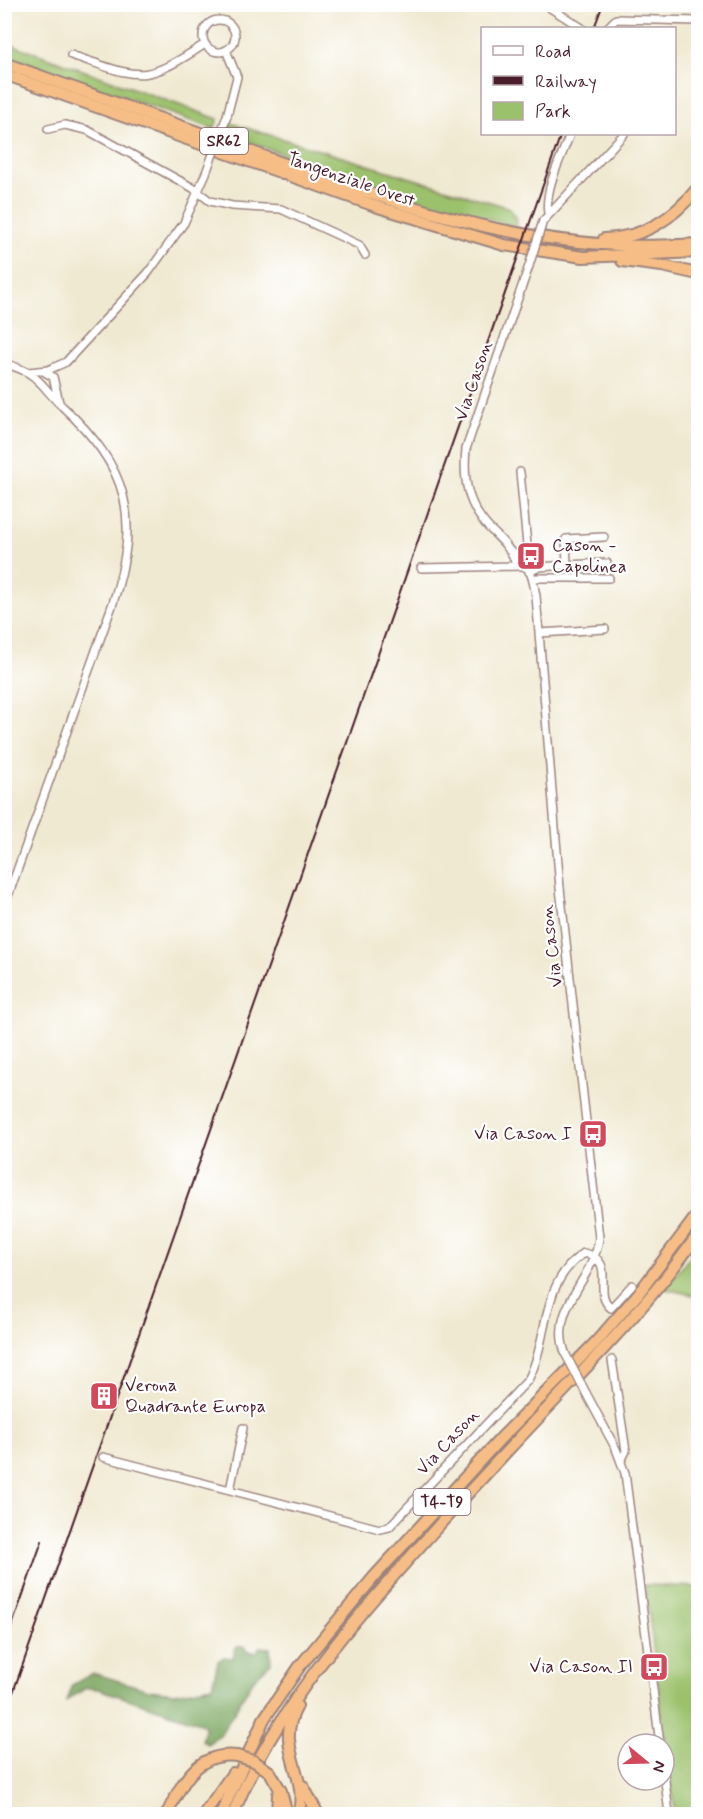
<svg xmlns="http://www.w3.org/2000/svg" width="703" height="1819" font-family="Mynerve,sans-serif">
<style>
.green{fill:#9bc16c;stroke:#72704c;stroke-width:1.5}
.forest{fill:#7ca760;stroke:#636346;stroke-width:1.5}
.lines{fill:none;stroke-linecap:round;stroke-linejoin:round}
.minor-casing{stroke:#9d847e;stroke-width:10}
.highway-casing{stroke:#9d847e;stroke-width:14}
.minor{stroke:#fff;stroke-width:7}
.highway{stroke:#f6be86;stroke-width:10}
.rail{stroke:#4a1f2b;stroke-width:2}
.minor-bridge-casing{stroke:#9d847e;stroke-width:10;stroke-linecap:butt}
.highway-bridge-casing{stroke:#9d847e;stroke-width:14;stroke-linecap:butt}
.minor-bridge{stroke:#fff;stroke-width:7}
.highway-bridge{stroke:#f6be86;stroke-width:10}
.labels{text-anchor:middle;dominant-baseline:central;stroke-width:4.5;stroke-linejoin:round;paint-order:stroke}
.shield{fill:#fff;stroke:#80626b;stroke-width:1.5}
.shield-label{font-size:16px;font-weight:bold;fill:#4a1f2b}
.street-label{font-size:18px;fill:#4a1f2b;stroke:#fff}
.poi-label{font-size:18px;fill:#4a1f2b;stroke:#fff;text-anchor:start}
</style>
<rect width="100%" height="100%" fill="#fff"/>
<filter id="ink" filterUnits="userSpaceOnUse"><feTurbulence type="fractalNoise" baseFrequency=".0167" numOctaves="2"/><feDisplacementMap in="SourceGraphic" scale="12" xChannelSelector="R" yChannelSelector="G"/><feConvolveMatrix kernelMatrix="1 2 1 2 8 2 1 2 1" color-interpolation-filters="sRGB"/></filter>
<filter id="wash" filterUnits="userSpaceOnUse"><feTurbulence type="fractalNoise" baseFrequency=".008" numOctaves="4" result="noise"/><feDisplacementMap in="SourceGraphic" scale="24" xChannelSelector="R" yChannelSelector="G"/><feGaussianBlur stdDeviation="1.35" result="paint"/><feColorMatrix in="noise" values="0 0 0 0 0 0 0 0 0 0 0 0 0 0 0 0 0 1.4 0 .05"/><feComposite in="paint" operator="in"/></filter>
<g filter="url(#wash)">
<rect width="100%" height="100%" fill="#f0e9d1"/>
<path class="green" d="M5,42L218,119L214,129L5,55Z
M230,123L510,208L517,220L516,226L402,196L226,134Z
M698,1246V1296L665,1289Z
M645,1585L698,1587V1814H675Z"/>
<path class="forest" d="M239,1646H244L249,1651L256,1653L260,1647L270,1648L271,1663L254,1679L220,1735L207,1744L202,1741L205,1729L203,1724L98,1689L86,1688L66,1701L72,1685L93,1673L149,1690L175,1693L212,1686L218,1661L224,1657L233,1658L235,1649Z"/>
</g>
<g filter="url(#ink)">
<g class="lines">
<g class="minor-casing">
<path id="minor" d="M544,4L582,28
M203 36a16 16 0 1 1 32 0a16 16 0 1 1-32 0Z
M607,28L616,19L698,21
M226,50L237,77L227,116
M71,55C141,78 141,86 205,44
M48,129L65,125L87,130L193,188L210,201L232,206L281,209L359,245L365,255
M548,213C544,189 562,156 570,134
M543,221L624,134
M4,363C13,366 23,369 30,374C42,381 51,397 62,406C129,468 141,517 113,603L4,907
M28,372L48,370L66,362L148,273L184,223L206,173
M45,372L53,377L59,402
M520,472L529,566
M512,552C530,560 533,579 536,596L560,888L599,1238C594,1281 547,1308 566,1355
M567,565L607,563
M421,568L521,566
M527,568L516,563C510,547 500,539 488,527C467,504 463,479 466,449L529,266
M529,572L539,567L567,565L566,539L604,537
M533,578H609
M540,633L605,629
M612,1360L626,1451L621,1461
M586,1393L616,1449L625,1473L660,1744
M103,1457L380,1529L389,1527L528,1380C550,1338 539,1283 584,1253C619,1261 591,1292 611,1308L632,1285
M230,1490L243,1428
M664,1773L669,1814"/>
</g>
<g class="highway-casing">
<path id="highway" d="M4,63C92,94 179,125 266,157C411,209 541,256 698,244
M4,74L378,207L504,245L583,257L698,252
M604,239C645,238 673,218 698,188
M622,261L662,266L698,274
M297,1706C274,1747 308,1773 299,1811
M270,1772L281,1791L287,1814
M303,1786L318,1814
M167,1814C181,1784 197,1751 237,1756
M204,1814L233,1773
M221,1814L264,1719L300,1666L374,1577L501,1438L595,1343L638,1294L698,1214
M233,1814C266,1732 319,1662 376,1596C430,1534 485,1474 541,1415C596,1357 653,1300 698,1234
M277,1814L278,1794"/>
</g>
<use href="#minor" class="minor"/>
<use href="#highway" class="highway"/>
<path class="rail" d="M594,28L603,4
M4,1648L42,1541
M4,1718L561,134"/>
<g class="minor-bridge-casing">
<path id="minor-bridge" d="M206,173L227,116
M529,266L543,221
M566,1355L586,1393"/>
</g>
<g class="highway-bridge-casing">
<path id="highway-bridge" d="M237,1756L254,1761L270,1772"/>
</g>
<use href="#minor-bridge" class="minor-bridge"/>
<use href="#highway-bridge" class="highway-bridge"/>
</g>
</g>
<defs>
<g id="bus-square" transform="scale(1.5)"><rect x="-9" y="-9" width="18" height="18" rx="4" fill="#d1495b" stroke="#fff"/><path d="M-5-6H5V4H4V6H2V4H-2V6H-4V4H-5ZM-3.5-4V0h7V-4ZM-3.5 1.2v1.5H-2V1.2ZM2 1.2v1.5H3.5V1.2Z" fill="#fff"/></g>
<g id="building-square" transform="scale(1.5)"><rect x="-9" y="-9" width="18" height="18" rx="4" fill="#d1495b" stroke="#fff"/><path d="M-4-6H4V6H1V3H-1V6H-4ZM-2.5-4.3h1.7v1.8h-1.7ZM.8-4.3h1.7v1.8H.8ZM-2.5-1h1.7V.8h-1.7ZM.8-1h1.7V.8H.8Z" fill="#fff"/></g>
</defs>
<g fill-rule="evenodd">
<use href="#bus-square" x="531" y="556"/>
<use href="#bus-square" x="593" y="1134"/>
<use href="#building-square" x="104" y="1396"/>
<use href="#bus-square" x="654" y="1667"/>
</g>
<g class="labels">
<g class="shield">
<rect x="200" y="128" width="48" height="26" rx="4.5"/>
<rect x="413.5" y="1489" width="57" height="26" rx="4.5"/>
</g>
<g class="shield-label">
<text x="224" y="141">SR62</text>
<text x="442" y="1502">T4-T9</text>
</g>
<g class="street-label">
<text transform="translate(351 180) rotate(19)">Tangenziale Ovest</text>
<text transform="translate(474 381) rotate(-71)">Via Cason</text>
<text transform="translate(552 946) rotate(-97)">Via Cason</text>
<text transform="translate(448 1442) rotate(-47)">Via Cason</text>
</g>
<g class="poi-label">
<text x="552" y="546">Cason -<tspan x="552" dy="21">Capolinea</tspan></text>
<text x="572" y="1134" text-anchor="end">Via Cason I</text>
<text x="125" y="1386">Verona<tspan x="125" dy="21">Quadrante Europa</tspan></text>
<text x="633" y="1667" text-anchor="end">Via Cason II</text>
</g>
</g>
<rect width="703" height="1819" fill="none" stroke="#fff" stroke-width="24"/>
<rect x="481" y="27" width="195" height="108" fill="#ffffff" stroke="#b7a5aa" stroke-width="1.5"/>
<rect x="493" y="46" width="30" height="9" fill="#ffffff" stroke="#b7a5aa" stroke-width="1.5"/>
<text x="535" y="57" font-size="18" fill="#4a1f2b">Road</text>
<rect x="493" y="76" width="30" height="9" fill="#4a1f2b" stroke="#b7a5aa" stroke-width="1.5"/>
<text x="535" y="87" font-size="18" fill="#4a1f2b">Railway</text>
<rect x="493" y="102" width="30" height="18" fill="#9bc16c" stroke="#b7a5aa" stroke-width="1.5"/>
<text x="535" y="117" font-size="18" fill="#4a1f2b">Park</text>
<g transform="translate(646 1762) rotate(109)"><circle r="28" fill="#ffffff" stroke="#b7a5aa" stroke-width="1.5"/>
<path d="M0-4.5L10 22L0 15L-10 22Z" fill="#d1495b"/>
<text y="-9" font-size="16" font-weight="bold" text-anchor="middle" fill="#4a1f2b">N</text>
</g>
</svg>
